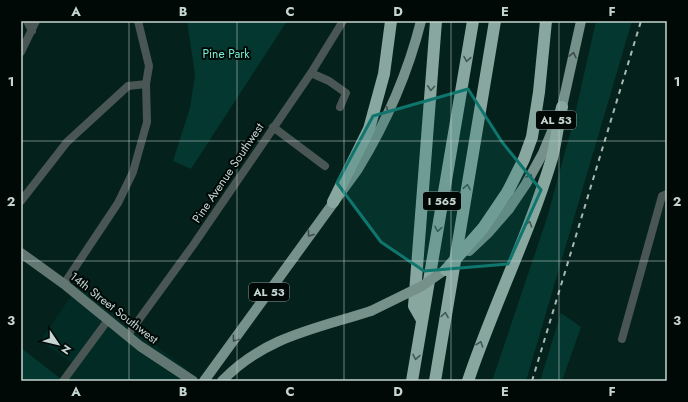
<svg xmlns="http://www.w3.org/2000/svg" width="688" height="402" font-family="Jost,sans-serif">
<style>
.built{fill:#012b24}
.green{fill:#04372f}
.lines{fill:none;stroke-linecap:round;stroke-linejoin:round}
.street{stroke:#495653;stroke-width:8}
.secondary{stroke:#637772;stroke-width:10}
.primary{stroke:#76908a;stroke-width:10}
.highway{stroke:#87a79f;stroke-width:12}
.rail{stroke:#a7b9b5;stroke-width:2;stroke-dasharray:5 5;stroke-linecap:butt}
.primary-bridge{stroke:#76908a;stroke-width:10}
.highway-bridge{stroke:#87a79f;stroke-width:12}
.oneway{stroke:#3c4c48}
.oneway2{stroke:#445853}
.marked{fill:#0f766e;fill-opacity:0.2;stroke:#0f766e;stroke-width:3;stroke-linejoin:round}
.grid{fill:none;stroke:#c5d5d1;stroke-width:1;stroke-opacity:0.55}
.labels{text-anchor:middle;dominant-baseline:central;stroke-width:4;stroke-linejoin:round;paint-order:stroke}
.shield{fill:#010907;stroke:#8a9894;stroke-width:1}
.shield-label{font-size:11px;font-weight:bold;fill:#c5d5d1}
.park-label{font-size:12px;fill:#78efd7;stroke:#010907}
.street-label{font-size:12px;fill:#c5d5d1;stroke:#010907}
.neatline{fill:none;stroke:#c5d5d1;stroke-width:1.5}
.grid-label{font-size:13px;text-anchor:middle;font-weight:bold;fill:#c5d5d1}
</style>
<rect width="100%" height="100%" fill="#04211c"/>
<path class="built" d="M78,286L189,371L188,381H59L72,363L40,341Z"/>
<path class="green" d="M187,21H287L191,169L173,161L190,108L195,75Z
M596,21H632L526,381H492L547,218L574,119Z
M561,313L581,327L562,381H540Z
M21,348L61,379L59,381H21Z"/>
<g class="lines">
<path class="street" d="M27,21L32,31
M21,52L36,21
M311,73L329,81L346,93L340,107
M273,127L325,166
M21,201L67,142L128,86L146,84
M64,284L118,203L133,172L147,122L146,84L149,66L138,21
M127,336L194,244L311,73L343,21
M622,339L662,196L667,194
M63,381L108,320"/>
<path class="secondary" d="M21,253L64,284L140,346L193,381"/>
<path class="primary" d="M509,209L526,184L543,153L562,107L581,21
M204,381L358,169C386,123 408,73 421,21
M222,381C264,337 315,329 371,311"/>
<path class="highway" d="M508,191L524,159L532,137L539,92L546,21
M333,202L369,129L384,74L391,21
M422,320L414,306L436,21
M412,381L473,21
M435,381L495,21
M468,381C493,306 529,235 552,158C556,142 558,124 562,107"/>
<path class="rail" d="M532,381L641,21"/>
<path class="primary-bridge" d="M469,251L489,232L509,209
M371,311L422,286L452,265"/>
<path class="highway-bridge" d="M446,270L483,228L508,191"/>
</g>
<defs><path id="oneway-chevron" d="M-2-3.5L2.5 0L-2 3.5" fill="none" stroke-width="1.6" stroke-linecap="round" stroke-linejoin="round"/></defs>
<g class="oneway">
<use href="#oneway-chevron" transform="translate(573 55) rotate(-77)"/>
<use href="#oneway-chevron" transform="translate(389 110) rotate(115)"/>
<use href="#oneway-chevron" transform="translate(530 177) rotate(-62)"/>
<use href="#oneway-chevron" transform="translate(310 234) rotate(126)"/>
<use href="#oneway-chevron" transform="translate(235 339) rotate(126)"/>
</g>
<g class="oneway2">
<use href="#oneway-chevron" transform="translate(467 59) rotate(100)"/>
<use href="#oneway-chevron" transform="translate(431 88) rotate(94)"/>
<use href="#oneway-chevron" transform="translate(467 187) rotate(-80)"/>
<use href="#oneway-chevron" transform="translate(529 224) rotate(-71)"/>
<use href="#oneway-chevron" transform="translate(438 229) rotate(100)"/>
<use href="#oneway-chevron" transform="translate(445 315) rotate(-81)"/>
<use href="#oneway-chevron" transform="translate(480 344) rotate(-71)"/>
<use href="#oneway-chevron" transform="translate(416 357) rotate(100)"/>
</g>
<path class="marked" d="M468,89L502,142L541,190L508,264L424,271L381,242L337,183L373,116Z"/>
<path class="grid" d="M129,21V381M237,21V381M344,21V381M451,21V381M559,21V381M21,141H667M21,261H667"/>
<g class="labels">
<g class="shield">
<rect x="536" y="111" width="40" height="18" rx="3"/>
<rect x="423" y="192" width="38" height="18" rx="3"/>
<rect x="249" y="283" width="40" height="18" rx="3"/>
</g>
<g class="shield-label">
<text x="556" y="120">AL 53</text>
<text x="442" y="201">I 565</text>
<text x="269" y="292">AL 53</text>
</g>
<g class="park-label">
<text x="226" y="54">Pine Park</text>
</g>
<g class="street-label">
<text transform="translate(228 173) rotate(-56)">Pine Avenue Southwest</text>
<text transform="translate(114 308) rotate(38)">14th Street Southwest</text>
</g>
</g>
<rect width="688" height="402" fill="none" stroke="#010907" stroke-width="44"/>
<g transform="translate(58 344) rotate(125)" stroke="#010907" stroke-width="3" paint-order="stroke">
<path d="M0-3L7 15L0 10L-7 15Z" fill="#c5d5d1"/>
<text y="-6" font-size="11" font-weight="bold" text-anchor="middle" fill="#c5d5d1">N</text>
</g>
<rect x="22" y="22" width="644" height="358" class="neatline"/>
<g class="grid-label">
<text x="76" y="16">A</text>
<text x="183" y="16">B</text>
<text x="290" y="16">C</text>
<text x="398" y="16">D</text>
<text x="505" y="16">E</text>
<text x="612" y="16">F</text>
<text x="11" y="86">1</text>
<text x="677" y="86">1</text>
<text x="11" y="206">2</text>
<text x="677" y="206">2</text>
<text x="11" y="325">3</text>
<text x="677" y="325">3</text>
<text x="76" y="396">A</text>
<text x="183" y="396">B</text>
<text x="290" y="396">C</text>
<text x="398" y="396">D</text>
<text x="505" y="396">E</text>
<text x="612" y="396">F</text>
</g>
</svg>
